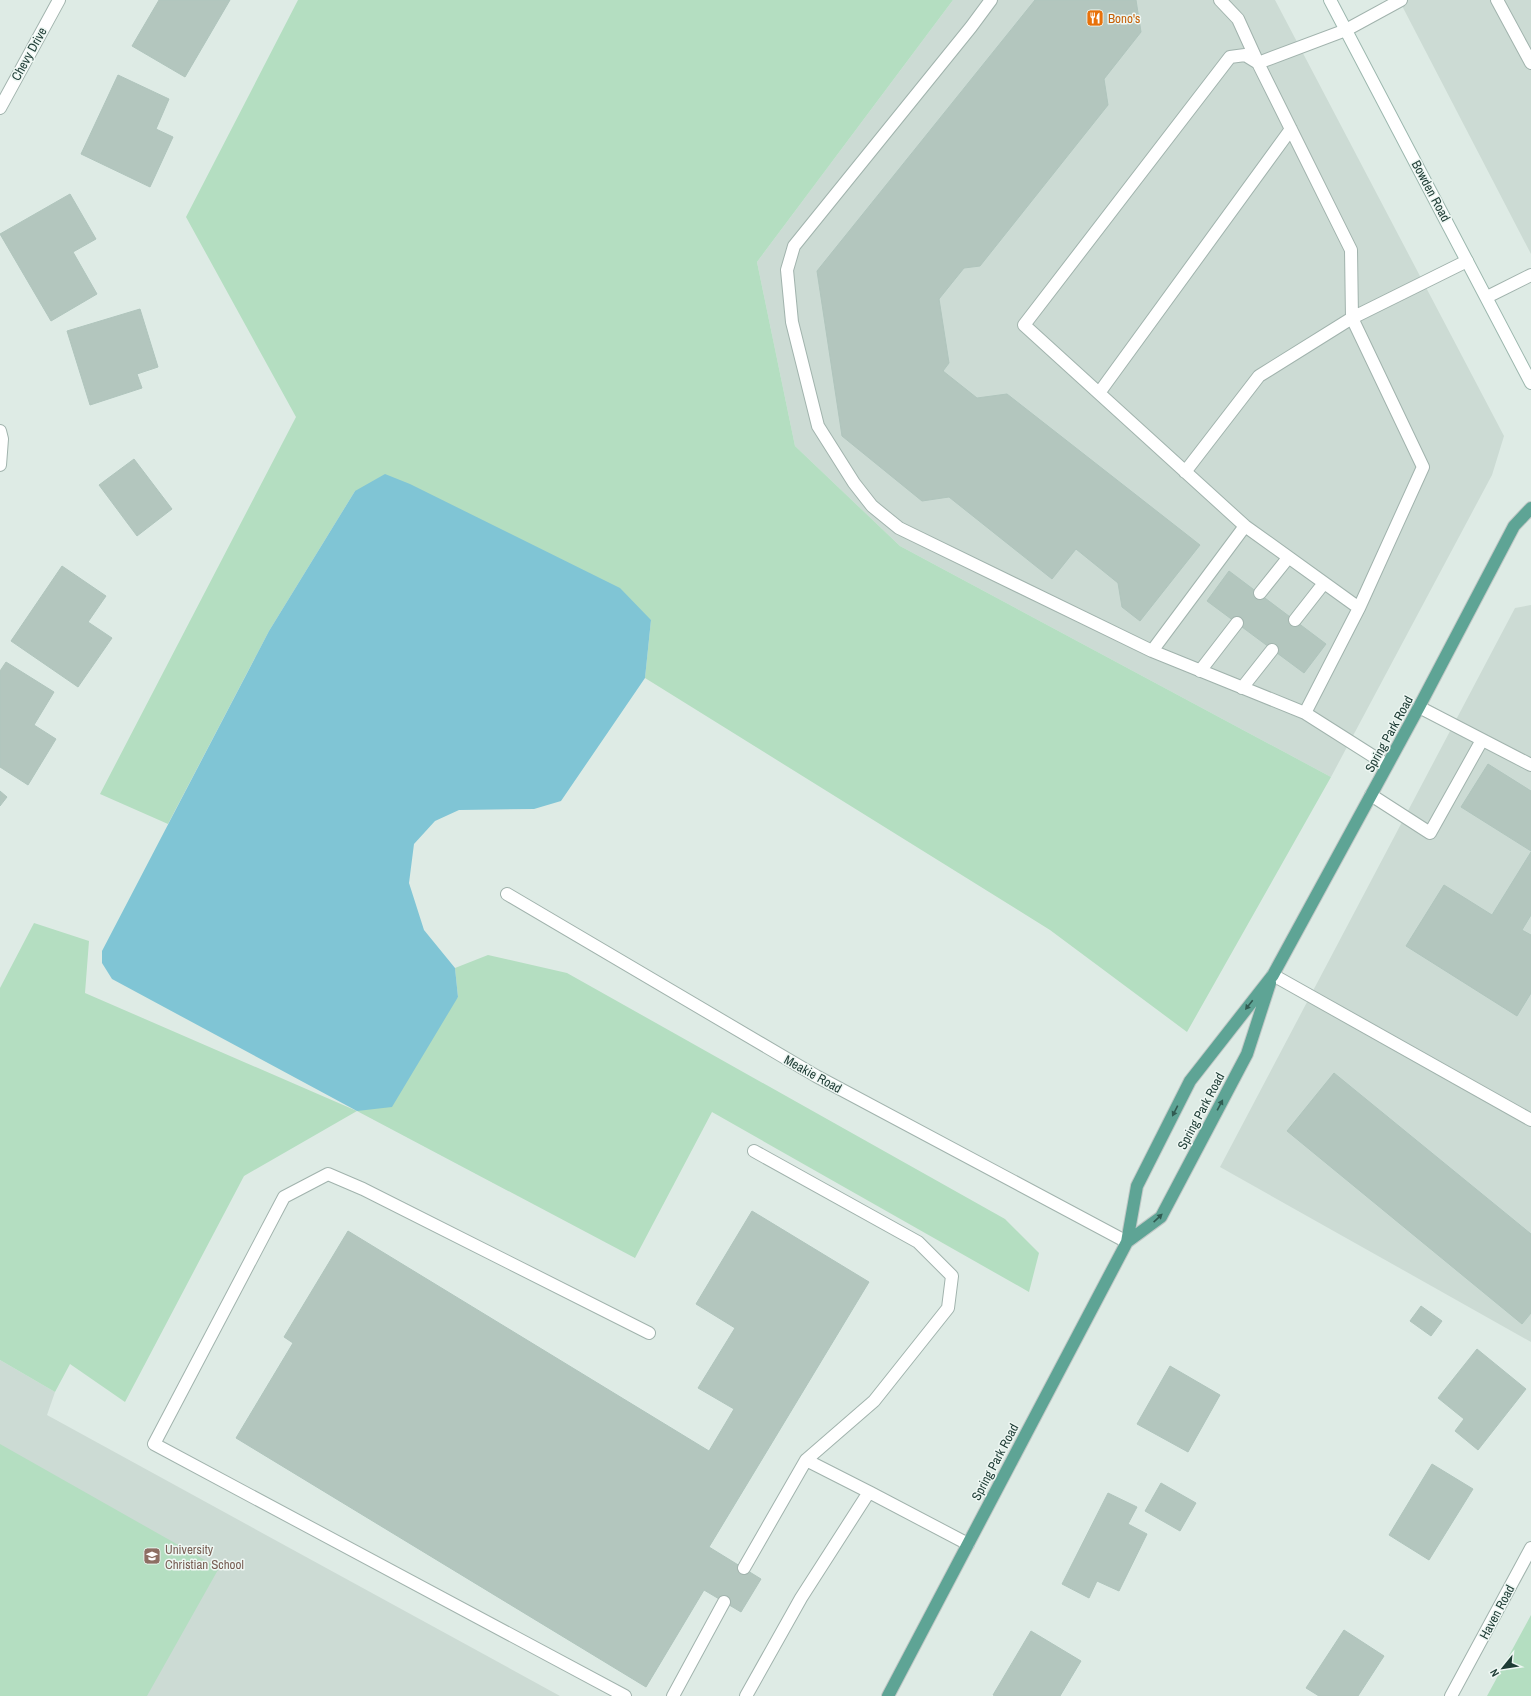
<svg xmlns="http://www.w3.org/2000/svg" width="1531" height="1696" font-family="'Archivo Narrow',sans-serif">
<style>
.built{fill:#ccdbd4}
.green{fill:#b4dec1}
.water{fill:#80c5d5}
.building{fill:#b3c6be;stroke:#b0c5bd}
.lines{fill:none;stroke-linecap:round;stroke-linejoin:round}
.service-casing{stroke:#a1b3ad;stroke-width:14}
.minor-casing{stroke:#a1b3ad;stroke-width:14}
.secondary-casing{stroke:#9cb7ae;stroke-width:14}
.primary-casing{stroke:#c0c8c6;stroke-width:14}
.service{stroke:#fff;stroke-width:12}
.minor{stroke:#fff;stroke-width:12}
.secondary{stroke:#fff;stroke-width:12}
.primary{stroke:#5ea495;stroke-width:12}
.oneway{fill:#315b52}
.labels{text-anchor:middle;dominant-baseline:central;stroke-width:3;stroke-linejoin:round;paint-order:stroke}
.food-label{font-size:13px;fill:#c56008;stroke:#eef7f3;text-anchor:start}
.street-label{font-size:13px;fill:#1e3c35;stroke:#eef7f3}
.education-label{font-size:13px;fill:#785e54;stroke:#eef7f3;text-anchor:start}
</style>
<rect width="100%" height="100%" fill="#deebe5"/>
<path class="built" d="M953,0H1275L1504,436L1492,475L1331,777L900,546L795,446L757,262Z
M1399,0H1531V254Z
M1531,605V1342L1220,1167L1515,608Z
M0,1360L55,1392L47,1415L560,1696H0Z"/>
<path class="green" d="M298,0H953L757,262L795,446L900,546L1331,777L1187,1032L1050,930L645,678L651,620L355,491L269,631L168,824L100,794L296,417L186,217Z
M34,923L89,941L85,993L357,1111L458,997L455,968L488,955L567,973L1005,1219L1039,1253L1029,1292L712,1112L635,1258L357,1111L244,1176L125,1402L70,1364L55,1392L0,1360V988Z
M0,1444L219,1568L147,1696H0Z
M1531,1615V1696H1487Z"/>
<path class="water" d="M385,474L410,484L620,588L651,620L645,678L561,801L534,809L459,810L435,821L414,844L409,883L424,930L455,968L458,997L392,1107L357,1111L112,979L102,963V951L269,631L355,491Z"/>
<path class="building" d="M159,0H230L185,77L132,46Z
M1035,0H1136L1141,32L1104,79L1108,105L980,266L964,268L939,299L949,363L943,371L977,398L1007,394L1200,545L1140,621L1122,607L1118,583L1076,549L1052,579L949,497L922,501L842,436L817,271Z
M118,75L169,99L156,129L173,137L150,187L81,154Z
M70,194L96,239L73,252L97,294L51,321L0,234Z
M140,309L158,367L137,374L142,388L90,405L67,331Z
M134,459L172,509L137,536L99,485Z
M62,566L106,596L88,622L112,638L78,687L11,641Z
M1229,571L1326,644L1304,673L1207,601Z
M6,662L54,692L34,725L56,739L28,785L0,767V671Z
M1488,764L1531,791V851L1461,807Z
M0,791L7,797L0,806Z
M1531,852V915L1522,930L1531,935V993L1517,1016L1406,946L1444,885L1492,915Z
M1334,1073L1531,1234V1313L1522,1324L1287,1131Z
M752,1211L869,1282L709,1547L761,1579L741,1612L704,1590L646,1687L236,1438L293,1343L284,1337L348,1231L709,1451L734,1409L698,1388L735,1328L696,1304Z
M1421,1306L1442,1321L1431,1336L1410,1321Z
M1477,1349L1526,1389L1478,1450L1455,1431L1464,1419L1438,1398Z
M1170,1366L1220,1395L1188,1452L1137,1424Z
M1432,1464L1473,1489L1429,1560L1389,1535Z
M1161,1483L1196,1503L1180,1531L1145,1511Z
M1108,1493L1137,1507L1128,1524L1147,1534L1119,1591L1097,1581L1089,1598L1062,1584Z
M1344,1630L1384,1656L1358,1696H1319L1306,1688Z
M1031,1631L1081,1661L1060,1696H995L993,1695Z"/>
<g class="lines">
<g class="service-casing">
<path id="service" d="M991,0L971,27L794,246L787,270L792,322L818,426L854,483L872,506L899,528L1152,651L1305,713
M1401,0L1346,30L1258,63L1245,55L1230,57L1024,325L1245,526L1359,608L1423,467L1352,318L1467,261
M1497,0L1531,63
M1487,297L1531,275
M1099,393L1291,129
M1185,472L1259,376L1352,318L1351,250L1258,63L1238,19L1220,0
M1260,593L1288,558
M1359,608L1305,713L1387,765
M1295,620L1324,583
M1152,651L1245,526
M1200,671L1237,623
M1242,688L1272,650
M1419,707L1531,765
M1371,795L1430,833L1482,740
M1273,975L1531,1120
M806,1460L869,1492
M744,1568L806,1460L874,1401L948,1308L952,1276L918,1242L754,1151
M625,1696L154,1444L284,1197L328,1174L363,1189L649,1333
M673,1696L724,1602
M746,1696L801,1598L869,1492L968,1544"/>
</g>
<g class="minor-casing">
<path id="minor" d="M0,108L59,0
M0,431L2,439L0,465
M507,894L816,1076L1127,1242
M1451,1696L1531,1548"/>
</g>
<g class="secondary-casing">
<path id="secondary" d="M1330,0L1531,383"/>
</g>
<g class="primary-casing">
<path id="primary" d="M1127,1242L1161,1217L1247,1054L1270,983
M888,1696L1127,1242L1137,1186L1190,1081L1273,975L1419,707L1514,526L1531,508"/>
</g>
<use href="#service" class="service"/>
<use href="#minor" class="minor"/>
<use href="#secondary" class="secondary"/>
<use href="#primary" class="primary"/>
</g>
<defs><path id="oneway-solid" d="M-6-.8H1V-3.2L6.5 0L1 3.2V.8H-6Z"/></defs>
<g class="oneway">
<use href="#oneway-solid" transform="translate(1249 1005) rotate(128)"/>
<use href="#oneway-solid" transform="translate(1220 1105) rotate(-62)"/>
<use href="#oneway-solid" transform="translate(1175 1111) rotate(117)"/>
<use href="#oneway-solid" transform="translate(1158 1218) rotate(-43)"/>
</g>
<defs>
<g id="restaurant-square" transform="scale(0.9)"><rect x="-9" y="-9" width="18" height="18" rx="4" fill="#e8710a" stroke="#eef7f3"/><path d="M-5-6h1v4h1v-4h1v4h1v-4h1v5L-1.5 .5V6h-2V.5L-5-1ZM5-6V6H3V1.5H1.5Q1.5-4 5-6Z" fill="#fff"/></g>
<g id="school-square" transform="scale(0.9)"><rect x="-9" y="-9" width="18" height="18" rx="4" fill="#8d6e63" stroke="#eef7f3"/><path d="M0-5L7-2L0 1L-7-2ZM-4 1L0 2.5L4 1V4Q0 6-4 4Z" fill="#fff"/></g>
</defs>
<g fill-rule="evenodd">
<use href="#restaurant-square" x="1095" y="18"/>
<use href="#school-square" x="152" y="1556"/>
</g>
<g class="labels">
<g class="food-label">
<text x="1108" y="18">Bono's</text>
</g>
<g class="street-label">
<text transform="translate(29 54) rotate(-61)">Chevy Drive</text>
<text transform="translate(1431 191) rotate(62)">Bowden Road</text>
<text transform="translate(1389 734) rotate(-61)">Spring Park Road</text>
<text transform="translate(813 1074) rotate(29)">Meakie Road</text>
<text transform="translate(1201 1111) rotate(-62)">Spring Park Road</text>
<text transform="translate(995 1462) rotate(-62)">Spring Park Road</text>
<text transform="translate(1497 1612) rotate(-62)">Haven Road</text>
</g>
<g class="education-label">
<text x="165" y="1549">University<tspan x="165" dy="15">Christian School</tspan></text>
</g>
</g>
<g transform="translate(1503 1668) rotate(240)" stroke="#eef7f3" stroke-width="3" paint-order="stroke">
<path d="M0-3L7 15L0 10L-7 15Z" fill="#1e3c35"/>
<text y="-6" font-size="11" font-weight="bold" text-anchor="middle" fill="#1e3c35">N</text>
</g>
</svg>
